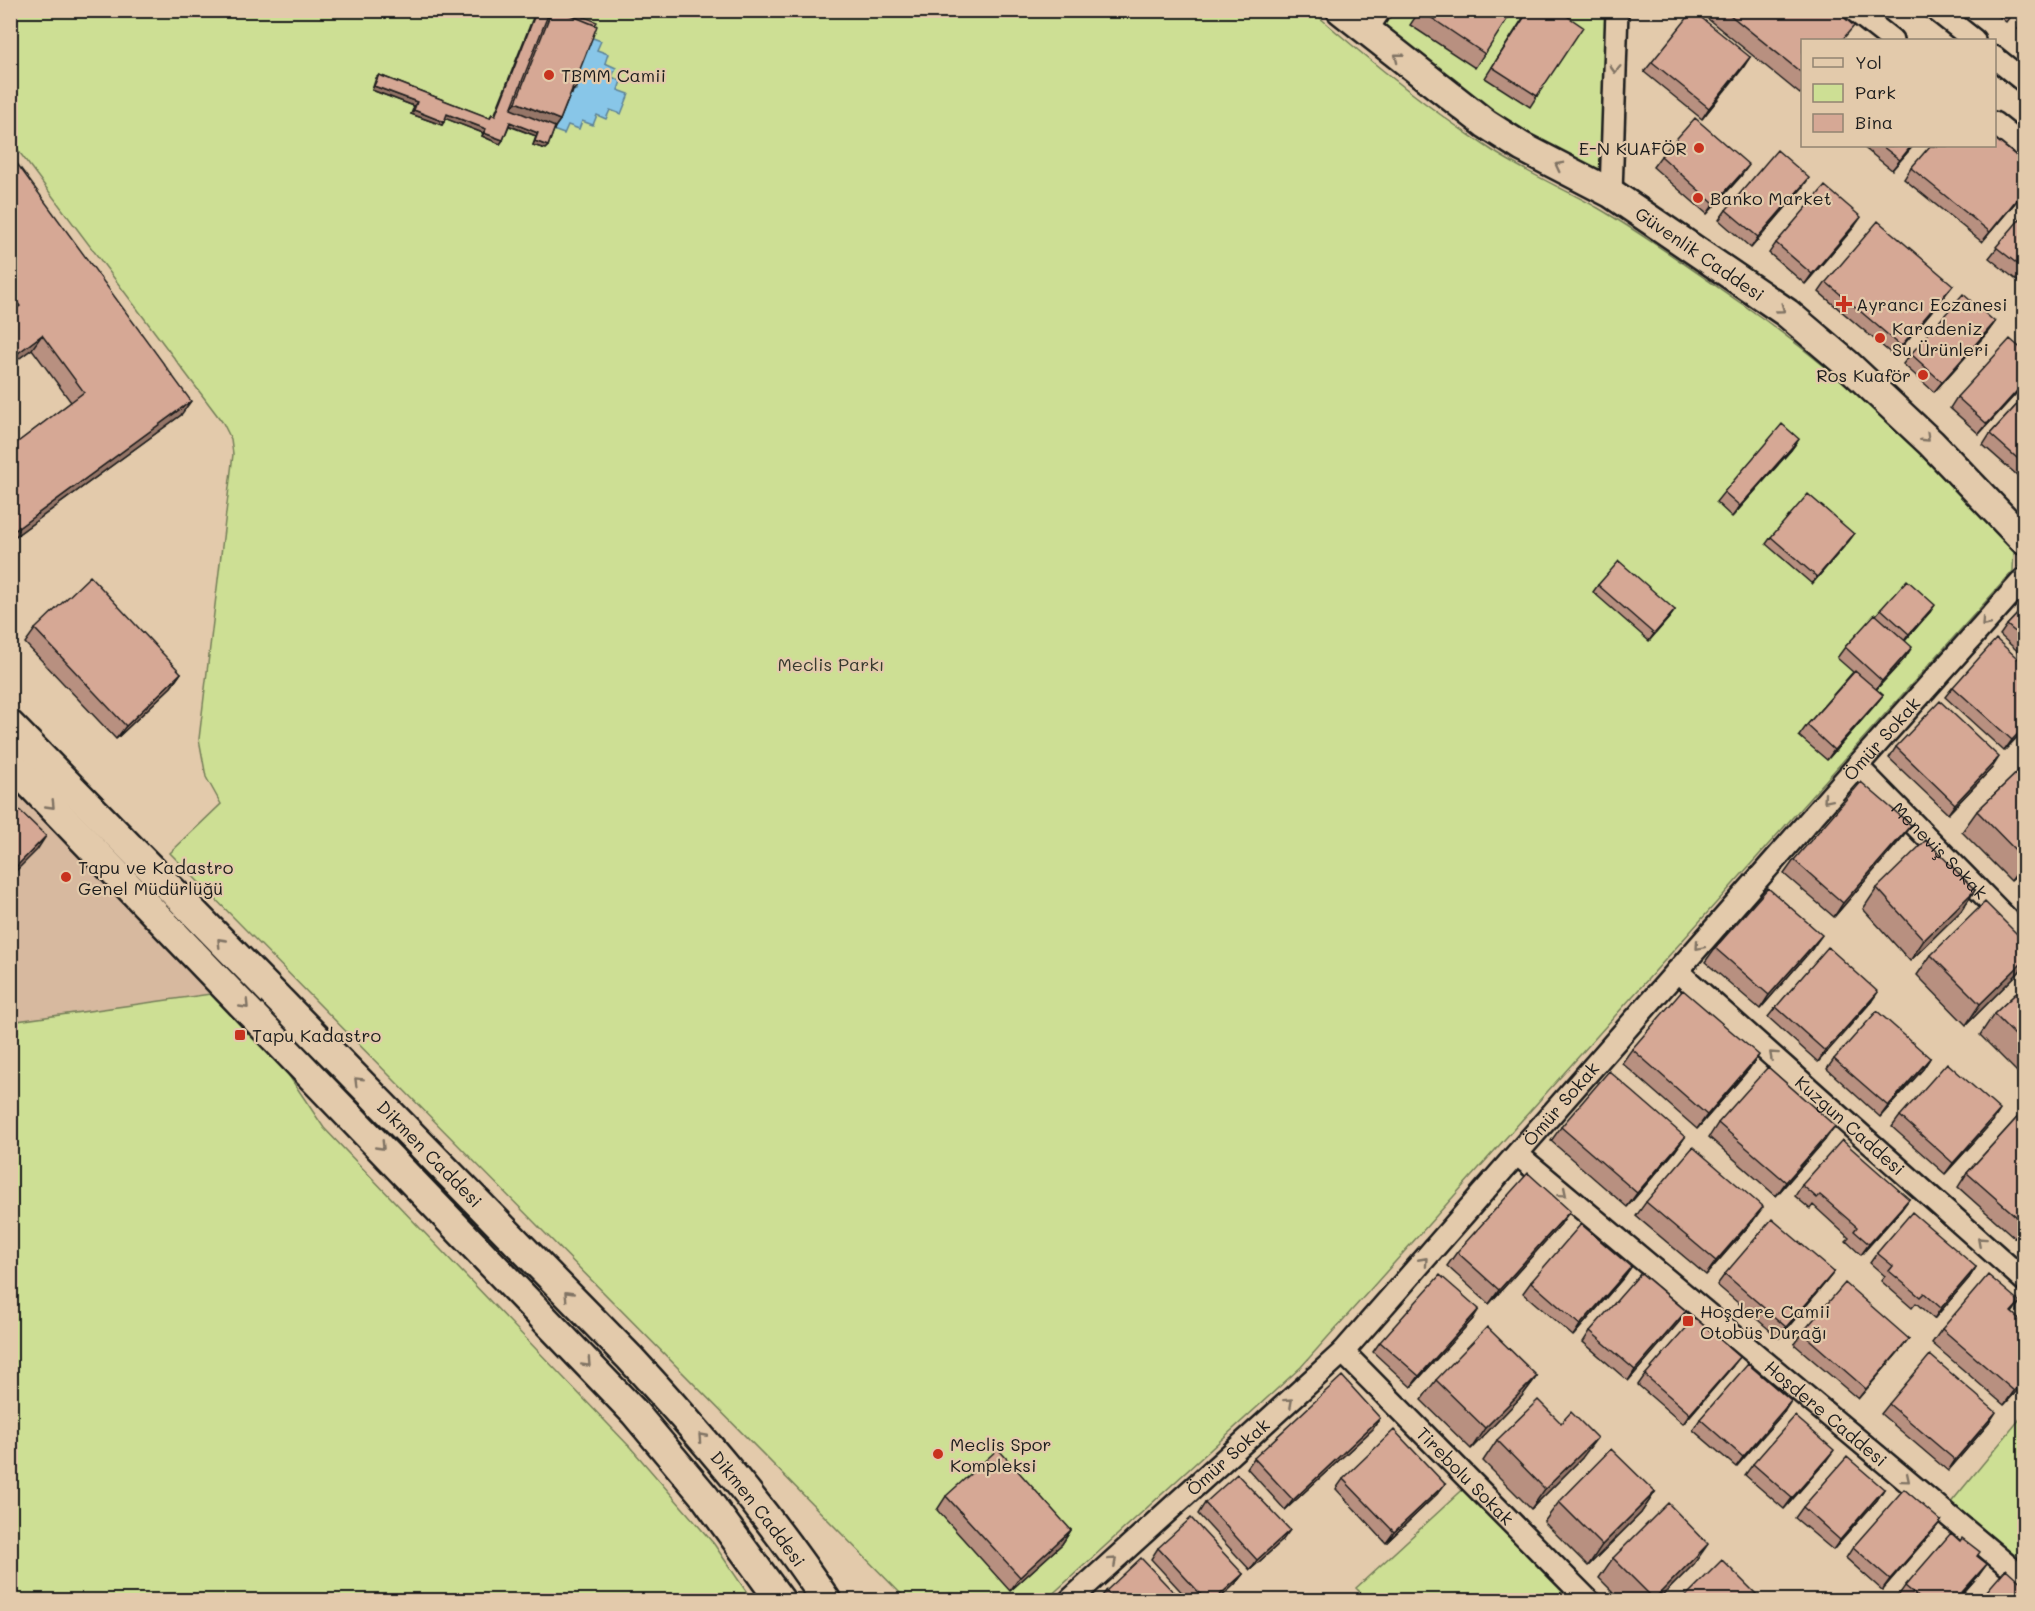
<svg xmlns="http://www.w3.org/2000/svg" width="2035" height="1611" font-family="Mali,sans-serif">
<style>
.built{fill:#d7b99f}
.green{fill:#cddf94;stroke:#747e58;stroke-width:1.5}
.water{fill:#88c6e8;stroke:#5d8296;stroke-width:1.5}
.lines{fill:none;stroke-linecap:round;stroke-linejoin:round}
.minor-casing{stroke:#1c1c1c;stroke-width:26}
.secondary-casing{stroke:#1c1c1c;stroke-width:33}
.minor{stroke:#e3caab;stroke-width:21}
.secondary{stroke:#e3caab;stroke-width:28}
.wall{fill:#b89080;stroke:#1c1c1c;stroke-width:1.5}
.shaded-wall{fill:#967668;stroke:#1c1c1c;stroke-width:1.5}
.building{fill:#d6a895;stroke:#1c1c1c;stroke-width:1.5}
.oneway{stroke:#807364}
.poi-dot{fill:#c8321e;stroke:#e3caab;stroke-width:2}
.labels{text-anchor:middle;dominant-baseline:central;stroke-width:4.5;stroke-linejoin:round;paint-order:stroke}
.poi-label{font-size:18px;fill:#1c1c1c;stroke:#e3caab;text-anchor:start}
.street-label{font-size:18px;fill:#1c1c1c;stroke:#e3caab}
.park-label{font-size:18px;fill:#37392e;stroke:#e3caab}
</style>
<rect width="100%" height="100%" fill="#e3caab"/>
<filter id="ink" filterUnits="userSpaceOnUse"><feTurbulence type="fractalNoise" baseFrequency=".0167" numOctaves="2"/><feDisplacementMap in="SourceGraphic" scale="12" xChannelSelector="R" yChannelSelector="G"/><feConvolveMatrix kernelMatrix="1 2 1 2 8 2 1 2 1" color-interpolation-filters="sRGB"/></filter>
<g filter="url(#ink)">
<path class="built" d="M11,763L232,991L11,1022Z"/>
<path class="green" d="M10,11H1312C1366,58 1426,107 1487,147C1522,171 1561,187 1598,208C1648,237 1697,273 1745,306C1845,375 1932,460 2014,549L2013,571L1301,1367L1046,1600H907L170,853L221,804L206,777L199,739L233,454L231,439L223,423L11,141Z
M1380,11H1617L1611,193L1365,32Z
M232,991L324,1128L630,1447L714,1544L752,1600H11L10,1032L17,1031L11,1028L10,1022Z
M2024,1414V1579L1944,1511Z
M1471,1482L1575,1587L1561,1600H1368L1356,1588Z"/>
<path class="water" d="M590,37L601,41L597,50L608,54L605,63L616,68L612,77L621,81L618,90L629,94L621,114L610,110L606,119L597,115L593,125L582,121L579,129L568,125L564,134L553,130L568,92L576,90L579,82L575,74Z"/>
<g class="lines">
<g class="minor-casing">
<g id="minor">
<path d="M1854,10L1892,40"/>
<path d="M1936,10L1974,40"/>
<path d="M1365,32L1380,10"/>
<path d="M1994,57L2024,81"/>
<path d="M1994,123L2024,147"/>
<path d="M1611,193L1617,10"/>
<path id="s1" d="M1857,766L2024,936"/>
<path id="s2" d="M1677,971L2024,1280"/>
<path id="s3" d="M1518,1155L2024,1579"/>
<path id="s4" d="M1343,1352L1588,1600"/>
<path id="s5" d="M1070,1600L1343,1352L1857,766L2024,579"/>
</g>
</g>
<g class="secondary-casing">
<g id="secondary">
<path id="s6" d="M1341,10L1486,124L1522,147L1611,193L1787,313L1847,364L1931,443L2024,540"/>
<path id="s7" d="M10,725L630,1358C701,1435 768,1513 826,1600"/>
<path d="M10,763L634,1412L705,1497L780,1600"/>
</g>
</g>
<use href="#minor" class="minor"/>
<use href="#secondary" class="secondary"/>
</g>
<path class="wall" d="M536,10H568L579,71L572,94L571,93L560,120L555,127L548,146L545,149L533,145L536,136L509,126L503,140L500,144L482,136L483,133L445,118L442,125L411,114L414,106L372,90L376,78L379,75L489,118L492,114L494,116Z
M1420,10H1513L1475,68L1410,25Z
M1528,10L1537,96L1530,107L1485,78Z
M1697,10H1835L1803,40V91L1800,94Z
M1991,10H2015L2006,22Z
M2025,20V34L2018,29Z
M1750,57L1702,119L1644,72L1652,62Z
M1862,146H1913L1892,170Z
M10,154L181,415L10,540V448L71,402L32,349L10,365Z
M1661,156L1741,176L1707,214L1653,167Z
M2025,163V191L1982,242L1904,179L1911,168Z
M1802,188L1751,248L1719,220L1726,210Z
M2025,213V287L1989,258Z
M1854,227L1805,284L1769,253L1776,243Z
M1826,282L1953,285L1945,295L1894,356L1819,292Z
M1995,322L1987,333L1934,392L1903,364L1911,354Z
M2025,352V384L1979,434L1950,408L1957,397Z
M2025,396V482L1983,445L1990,434Z
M1799,439L1791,450L1732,517L1716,502L1724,492Z
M1854,534L1812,584L1766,544L1771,537Z
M1598,585L1675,610L1649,641L1593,592Z
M2025,606V658L2000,635L2007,625Z
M1881,609L1930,612L1905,641V658L1876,689L1883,695L1875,705L1827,760L1799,736L1807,725L1853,672L1837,658L1845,647L1876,615Z
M35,629L181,673L171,687L116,739L25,643Z
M2025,665V729L2004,751L1945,697L1953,687Z
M1896,747L1992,768L1948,814L1889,758Z
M2025,765V868L2011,881L1962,832L1977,811Z
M1901,839L1834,917L1784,874L1794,860Z
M2025,881V894L2019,888Z
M1877,888L1975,890L1961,911L1910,961L1863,909Z
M2025,942V964L2019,972L1966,1025L1917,975L1931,955Z
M1715,948L1812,949L1760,1009L1705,962Z
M2025,985V1078L2024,1079L1980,1035L1994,1014Z
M1871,1002L1818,1062L1768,1017L1776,1007Z
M1632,1049L1749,1069L1697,1129L1622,1063Z
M1930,1058L1923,1069L1880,1117L1827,1069L1834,1059Z
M2025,1109V1227L2015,1238L1958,1187L1967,1173Z
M1900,1116L1993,1121L1945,1174L1892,1127Z
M1718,1123L1825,1140L1776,1196L1709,1137Z
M1561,1127L1685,1137L1675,1151L1627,1207L1551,1141Z
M1802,1185L1909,1199L1901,1210L1861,1255L1846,1241L1849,1238L1813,1205L1810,1209L1795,1196Z
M1646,1202L1753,1221L1706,1275L1636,1216Z
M1560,1225L1489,1304L1447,1266L1457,1252Z
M1877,1253L1976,1267L1969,1278L1934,1319L1916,1303L1912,1308L1881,1281L1885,1276L1870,1263Z
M1631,1267L1624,1277L1573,1336L1523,1293L1531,1282Z
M1834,1272L1826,1282L1779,1338L1717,1285L1725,1274Z
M2020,1302L2012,1313L2025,1324V1382L2004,1405L1932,1343L1942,1329Z
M1472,1320L1411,1387L1373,1352L1380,1342Z
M1679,1322L1628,1381L1583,1342L1590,1331Z
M1802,1333L1909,1339L1901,1349L1858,1399L1794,1344Z
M1732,1367L1683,1424L1638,1385L1645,1375Z
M1537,1376L1522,1396L1471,1449L1421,1400L1436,1380Z
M1889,1404L1989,1423L1948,1471L1881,1414Z
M1784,1412L1736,1467L1693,1430L1700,1419Z
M1561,1423L1582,1458L1531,1509L1483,1461L1497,1440Z
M1373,1429L1285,1510L1247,1468L1254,1458Z
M1826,1461L1784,1509L1745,1475L1753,1464Z
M1343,1479L1445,1484L1437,1494L1386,1543L1336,1489Z
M1884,1489L1877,1500L1833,1550L1795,1518L1803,1507Z
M1655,1492L1641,1513L1588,1566L1544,1522L1559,1502Z
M946,1496L1071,1530L1062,1544L1010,1591L937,1510Z
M1205,1503L1282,1541L1250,1570L1198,1514Z
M1941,1521L1933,1531L1882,1590L1846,1558L1853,1547Z
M1158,1548L1243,1574L1235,1584L1218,1600H1189L1151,1559Z
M1977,1556L1979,1575L1957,1600H1902L1898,1596L1905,1586Z
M1613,1558L1694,1564L1658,1600H1621L1599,1578Z
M1106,1591L1181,1600H1099Z"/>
<path class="shaded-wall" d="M1750,57L1743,68L1702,119L1709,108Z
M374,86L417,102L414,106L372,90Z
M516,102L560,120L553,130L508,113Z
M414,110L444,122L442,125L411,114Z
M447,114L486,129L483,133L444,118Z
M510,122L538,133L536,136L508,125Z
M484,133L503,140L500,144L482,136Z
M535,141L548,146L545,149L533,145Z
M1911,146H1913L1892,170L1900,160Z
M1749,165L1741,176L1707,214L1714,204Z
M1809,178L1802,188L1751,248L1758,237Z
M2025,189V191L1982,242L1990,232Z
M1861,217L1854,227L1805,284L1812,274Z
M1953,285L1945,295L1894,356L1901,346Z
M1995,322L1987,333L1934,392L1942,382Z
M42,335L32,349L10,365V359Z
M2025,382V384L1979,434L1987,424Z
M191,401L181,415L10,540V534Z
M1799,439L1791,450L1732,517L1740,506Z
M1854,534L1849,541L1812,584L1817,577Z
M1935,605L1930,612L1904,641L1909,634Z
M1675,610L1670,617L1649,641L1654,634Z
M1912,647L1905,658L1875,691L1882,681Z
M181,673L171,687L116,739L126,726Z
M1883,695L1875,705L1827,760L1834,750Z
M2025,726V729L2004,751L2012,740Z
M1999,757L1992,768L1948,814L1955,804Z
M1911,825L1901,839L1834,917L1843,903Z
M46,836L37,850L10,877V873Z
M2025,862V868L2011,881Z
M1975,890L1961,911L1910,961L1924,940Z
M1822,935L1812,949L1760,1009L1769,995Z
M2025,960V964L2019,972L1966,1025L1980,1004Z
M1878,992L1871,1002L1818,1062L1825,1051Z
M1759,1055L1749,1069L1697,1129L1707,1115Z
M1930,1058L1923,1069L1880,1117L1888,1106Z
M2000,1110L1993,1121L1945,1174L1953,1163Z
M1835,1126L1825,1140L1776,1196L1786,1182Z
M1685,1137L1675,1151L1627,1207L1637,1193Z
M1909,1199L1901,1210L1861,1255L1869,1244Z
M1763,1207L1753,1221L1706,1275L1716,1261Z
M1570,1211L1560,1225L1489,1304L1499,1290Z
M2025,1224V1227L2015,1238Z
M1631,1267L1624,1277L1573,1336L1580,1325Z
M1976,1267L1969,1278L1934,1319L1941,1308Z
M1834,1272L1826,1282L1779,1338L1786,1327Z
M1479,1309L1472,1320L1411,1387L1419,1376Z
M1686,1311L1679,1322L1628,1381L1635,1370Z
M1909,1339L1901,1349L1858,1399L1866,1389Z
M1740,1357L1732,1367L1683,1424L1690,1414Z
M1537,1376L1522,1396L1471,1449L1485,1428Z
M2025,1379V1382L2004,1405L2014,1391Z
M1791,1401L1784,1412L1736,1467L1743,1457Z
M1996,1412L1989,1423L1948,1471L1955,1460Z
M1380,1418L1373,1429L1285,1510L1293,1500Z
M1597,1438L1582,1458L1531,1509L1545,1489Z
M1834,1450L1826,1461L1784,1509L1792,1498Z
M1445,1484L1437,1494L1386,1543L1394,1532Z
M1884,1489L1877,1500L1833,1550L1840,1540Z
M1655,1492L1641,1513L1588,1566L1602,1545Z
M1941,1521L1933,1531L1882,1590L1890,1579Z
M1071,1530L1062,1544L1010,1591L1020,1577Z
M1290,1530L1282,1541L1250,1570L1257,1560Z
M1708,1544L1694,1564L1658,1600H1653Z
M1987,1564L1979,1575L1957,1600H1955Z
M1243,1574L1235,1584L1218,1600H1214Z"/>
<path class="building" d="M537,10H551L548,15L511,109L555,127L548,146L535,141L538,133L510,122L503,140L484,133L486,129L447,114L444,122L414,110L417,102L374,86L379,75L490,118L492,114L495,116Z
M552,10H558L597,26L560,120L516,102Z
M558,10H568L597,22L595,25Z
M1420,10H1513L1485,54Z
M1529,10H1558L1583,27L1537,96L1492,67Z
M1724,10H1835L1854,26L1842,40H1803V74Z
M1693,11L1750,57L1709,108L1652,62Z
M579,71L581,72L579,77L582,78L574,90L572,89Z
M1695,118L1749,165L1714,204L1661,156Z
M1995,139L2025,163V189L1990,232L1911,168L1930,146H1995Z
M1882,146H1911L1900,160Z
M1777,150L1809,178L1758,237L1726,210Z
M10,154L191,401L10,534V448L84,392L42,335L10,359V313L20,306L10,293Z
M1825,186L1861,217L1812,274L1776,243Z
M2025,213V270L1996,247Z
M1878,221L1953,285L1901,346L1826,282Z
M1963,294L1995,322L1942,382L1911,354Z
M2010,339L2025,352V382L1987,424L1957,397Z
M2025,396V465L1990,434Z
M1782,424L1799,439L1740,506L1724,492Z
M1808,494L1854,534L1817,577L1771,537Z
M1619,561L1675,610L1654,634L1598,585Z
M90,576L181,673L126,726L35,629Z
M1907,580L1935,605L1909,634L1881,609Z
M2025,606V640L2007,625Z
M1875,614L1912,647L1882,681L1845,647Z
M1996,639L2025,665V726L2012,740L1953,687Z
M1855,671L1883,695L1834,750L1807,725Z
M1940,701L1999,757L1955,804L1896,747Z
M2025,765V860L1977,811Z
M1861,782L1911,825L1843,903L1794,860Z
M10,801L46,836L10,873Z
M1926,840L1975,890L1924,940L1877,888Z
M1768,888L1822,935L1769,995L1715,948Z
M1985,902L2025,942V960L1980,1004L1931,955Z
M1828,947L1878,992L1825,1051L1776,1007Z
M2025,985V1045L1994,1014Z
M1683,990L1759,1055L1707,1115L1632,1049Z
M1877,1011L1930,1058L1888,1106L1834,1059Z
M1947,1063L2000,1110L1953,1163L1900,1116Z
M1768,1067L1835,1126L1786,1182L1718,1123Z
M1609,1071L1685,1137L1637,1193L1561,1127Z
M2025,1109V1224L1967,1173Z
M1842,1140L1909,1199L1869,1244L1854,1231L1857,1227L1820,1195L1817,1198L1802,1185Z
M1693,1147L1763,1207L1716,1261L1646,1202Z
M1528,1173L1570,1211L1499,1290L1457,1252Z
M1912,1212L1976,1267L1941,1308L1924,1293L1920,1297L1889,1271L1893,1266L1877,1253Z
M1772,1219L1834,1272L1786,1327L1725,1274Z
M1581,1224L1631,1267L1580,1325L1531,1282Z
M1641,1273L1686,1311L1635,1370L1590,1331Z
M1440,1275L1479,1309L1419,1376L1380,1342Z
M1988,1275L2020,1302L2011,1312L2025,1324V1379L2014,1391L1942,1329Z
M1845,1283L1909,1339L1866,1389L1802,1333Z
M1695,1318L1740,1357L1690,1414L1645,1375Z
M1487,1327L1537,1376L1485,1428L1436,1380Z
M1930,1355L1996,1412L1955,1460L1889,1404Z
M1748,1364L1791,1401L1743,1457L1700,1419Z
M1342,1376L1380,1418L1293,1500L1254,1458Z
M1538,1400L1561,1423L1571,1412L1597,1438L1545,1489L1497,1440Z
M1795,1416L1834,1450L1792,1498L1753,1464Z
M1394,1430L1445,1484L1394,1532L1343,1479Z
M998,1449L1071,1530L1020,1577L946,1496Z
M1611,1449L1655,1492L1602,1545L1559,1502Z
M1847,1457L1884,1489L1840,1540L1803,1507Z
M1237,1474L1290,1530L1257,1560L1205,1503Z
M1904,1489L1941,1521L1890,1579L1853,1547Z
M1668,1503L1708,1544L1654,1599L1613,1558Z
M1191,1518L1243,1574L1214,1600H1206L1158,1548Z
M1951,1533L1960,1541L1962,1538L1980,1552L1977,1556L1987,1564L1955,1600H1922L1905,1586Z
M1141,1558L1181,1600H1115L1106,1591Z
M1722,1560L1758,1596L1753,1600H1682Z
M2006,1569L2025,1586V1600H1979Z"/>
<defs><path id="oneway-chevron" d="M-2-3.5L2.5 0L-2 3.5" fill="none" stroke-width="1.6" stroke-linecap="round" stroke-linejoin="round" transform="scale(1.5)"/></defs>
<g class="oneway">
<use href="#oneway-chevron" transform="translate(1398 57) rotate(-142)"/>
<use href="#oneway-chevron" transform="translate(1615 69) rotate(92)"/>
<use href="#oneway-chevron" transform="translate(1559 166) rotate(-153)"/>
<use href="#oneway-chevron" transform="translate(1781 309) rotate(36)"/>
<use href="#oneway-chevron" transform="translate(1926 438) rotate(44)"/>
<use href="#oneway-chevron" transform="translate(1985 623) rotate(132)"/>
<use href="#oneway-chevron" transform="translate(1827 799) rotate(131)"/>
<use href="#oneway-chevron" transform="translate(51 805) rotate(46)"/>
<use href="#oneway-chevron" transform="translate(221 942) rotate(-134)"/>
<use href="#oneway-chevron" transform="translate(1699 946) rotate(131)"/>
<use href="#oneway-chevron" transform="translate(245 1005) rotate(46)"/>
<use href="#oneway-chevron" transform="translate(1773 1055) rotate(-138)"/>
<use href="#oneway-chevron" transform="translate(358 1081) rotate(-135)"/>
<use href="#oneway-chevron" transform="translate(381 1146) rotate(46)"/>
<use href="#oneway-chevron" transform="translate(1563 1193) rotate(40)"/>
<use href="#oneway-chevron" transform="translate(1981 1241) rotate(-138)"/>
<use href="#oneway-chevron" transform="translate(1424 1261) rotate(-48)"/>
<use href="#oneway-chevron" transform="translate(568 1295) rotate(-134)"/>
<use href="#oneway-chevron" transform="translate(587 1363) rotate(47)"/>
<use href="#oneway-chevron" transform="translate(1289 1402) rotate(-42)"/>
<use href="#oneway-chevron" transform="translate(702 1437) rotate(-132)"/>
<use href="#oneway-chevron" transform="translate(1906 1479) rotate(40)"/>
<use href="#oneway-chevron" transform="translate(1113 1561) rotate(-42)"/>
</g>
</g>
<g class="poi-dot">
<circle cx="549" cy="75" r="6"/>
<circle cx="1699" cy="148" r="6"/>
<circle cx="1698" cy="198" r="6"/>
<path d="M1841 295h6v6h6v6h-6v6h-6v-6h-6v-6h6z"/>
<circle cx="1880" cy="338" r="6"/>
<circle cx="1923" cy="375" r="6"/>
<circle cx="66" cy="877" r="6"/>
<rect x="234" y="1029" width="12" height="12" rx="3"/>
<rect x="1682" y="1315" width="12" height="12" rx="3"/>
<circle cx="938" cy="1454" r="6"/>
</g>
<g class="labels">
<g class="poi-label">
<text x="561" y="75">TBMM Camii</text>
<text x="1687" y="148" text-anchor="end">E-N KUAFÖR</text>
<text x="1710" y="198">Banko Market</text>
<text x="1856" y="304">Ayrancı Eczanesi</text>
<text x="1892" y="328">Karadeniz<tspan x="1892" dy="21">Su Ürünleri</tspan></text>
<text x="1911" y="375" text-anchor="end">Ros Kuaför</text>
<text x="78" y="867">Tapu ve Kadastro<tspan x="78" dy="21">Genel Müdürlüğü</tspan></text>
<text x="252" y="1035">Tapu Kadastro</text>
<text x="1700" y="1311">Hoşdere Camii<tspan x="1700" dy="21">Otobüs Durağı</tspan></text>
<text x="950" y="1444">Meclis Spor<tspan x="950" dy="21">Kompleksi</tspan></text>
</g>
<g class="street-label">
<text stroke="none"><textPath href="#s6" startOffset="435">Güvenlik Caddesi</textPath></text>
<text stroke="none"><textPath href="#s5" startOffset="1185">Ömür Sokak</textPath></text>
<text stroke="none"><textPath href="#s1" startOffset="118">Meneviş Sokak</textPath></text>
<text stroke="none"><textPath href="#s5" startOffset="699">Ömür Sokak</textPath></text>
<text stroke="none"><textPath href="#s2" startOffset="232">Kuzgun Caddesi</textPath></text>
<text stroke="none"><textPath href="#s7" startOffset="600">Dikmen Caddesi</textPath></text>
<text stroke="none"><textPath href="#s3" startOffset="402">Hoşdere Caddesi</textPath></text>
<text stroke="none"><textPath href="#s5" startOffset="213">Ömür Sokak</textPath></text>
<text stroke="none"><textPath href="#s4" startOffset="174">Tirebolu Sokak</textPath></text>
<text stroke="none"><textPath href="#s7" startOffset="1084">Dikmen Caddesi</textPath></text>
</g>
<g class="park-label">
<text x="831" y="664">Meclis Parkı</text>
</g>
</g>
<rect width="2035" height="1611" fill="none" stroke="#e3caab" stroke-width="36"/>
<rect x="18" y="18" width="1999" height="1575" fill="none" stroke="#1c1c1c" stroke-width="2" filter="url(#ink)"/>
<rect x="1801" y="39" width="195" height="108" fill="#e3caab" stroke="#938472" stroke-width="1.5"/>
<rect x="1813" y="58" width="30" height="9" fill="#e3caab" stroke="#938472" stroke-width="1.5"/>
<text x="1855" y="69" font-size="18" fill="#1c1c1c">Yol</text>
<rect x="1813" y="84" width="30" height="18" fill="#cddf94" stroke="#938472" stroke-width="1.5"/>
<text x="1855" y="99" font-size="18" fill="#1c1c1c">Park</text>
<rect x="1813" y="114" width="30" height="18" fill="#d6a895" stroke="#938472" stroke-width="1.5"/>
<text x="1855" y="129" font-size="18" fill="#1c1c1c">Bina</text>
</svg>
